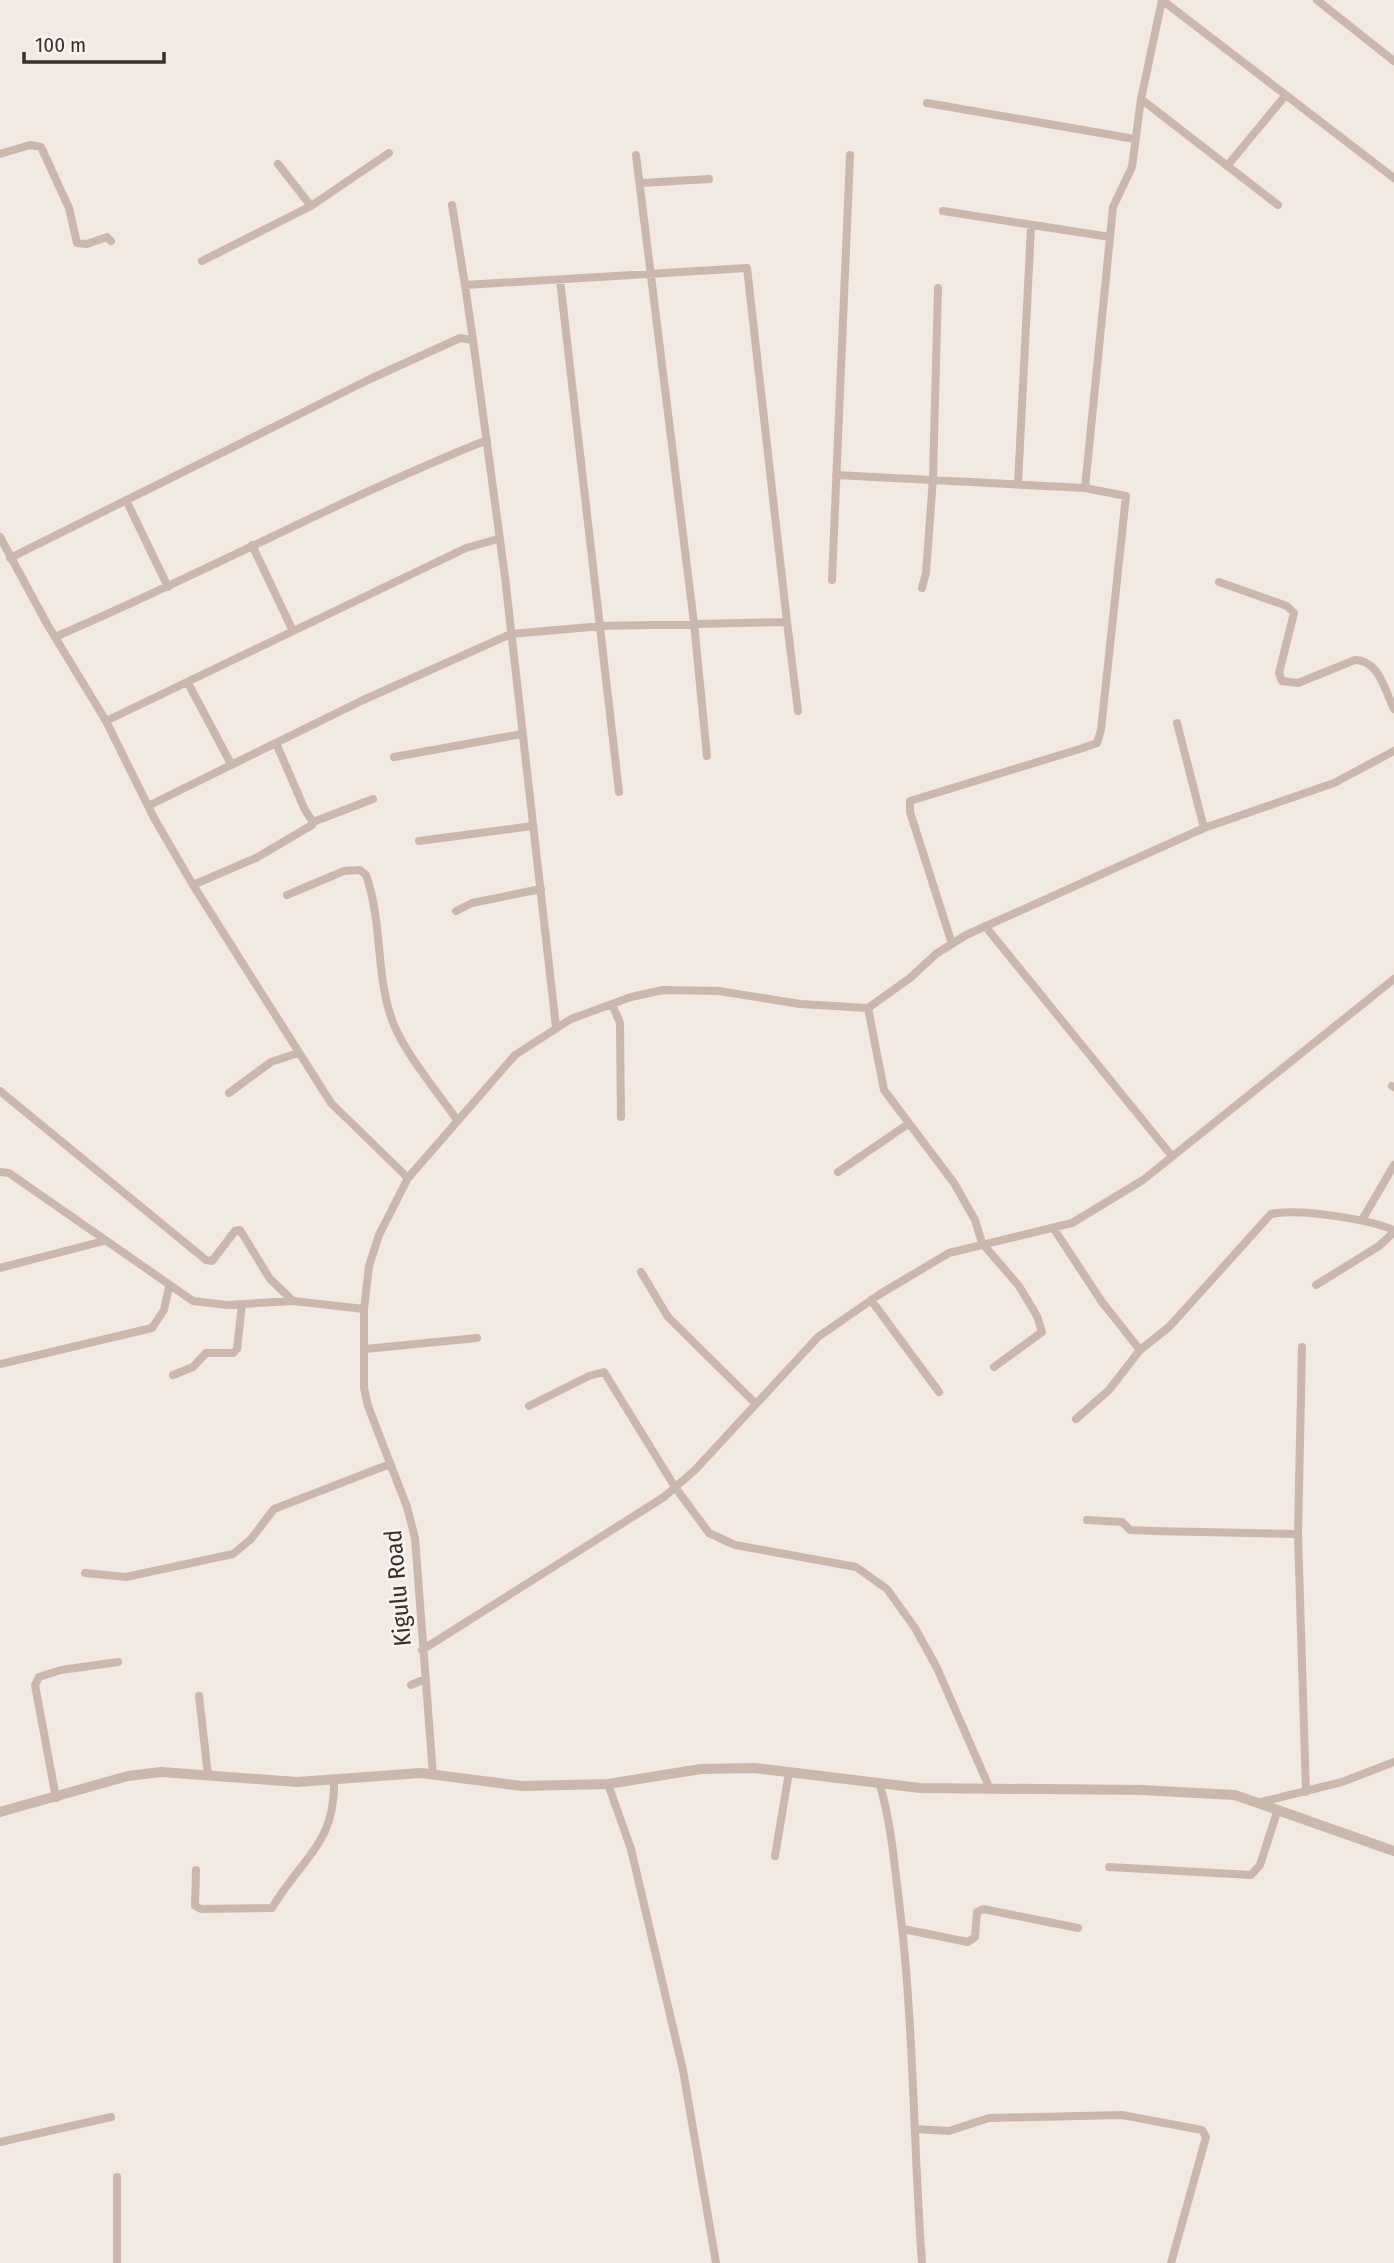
<svg xmlns="http://www.w3.org/2000/svg" width="1394" height="2263" font-family="'Fira Sans Condensed',sans-serif">
<style>
.lines{fill:none;stroke-linecap:round;stroke-linejoin:round}
.minor{stroke:#cab8ae;stroke-width:8}
.tertiary{stroke:#cab8ae;stroke-width:10}
.labels{text-anchor:middle;dominant-baseline:central;stroke-width:5;stroke-linejoin:round;paint-order:stroke}
.street-label{font-size:24px;fill:#392f2c;stroke:#faf4ee}
</style>
<rect width="100%" height="100%" fill="#f2e9e2"/>
<g class="lines">
<path class="minor" d="M1317,0L1394,61
M1141,99L1278,205
M927,103L1135,139
M0,154L30,145L41,147L69,208L77,243L87,244L107,237L111,241
M636,155L694,623L707,756
M278,164L311,206
M1227,166L1285,96
M641,183L709,179
M452,205L465,285
M943,211L1110,237
M202,261L311,206L389,153
M560,280L619,792
M836,475L1085,488L1113,207L1132,167L1141,99L1162,0L1394,178
M1018,484L1031,227
M126,500L168,587
M0,537L47,624L106,721L154,818L193,885L331,1103L408,1178
M252,545L293,631
M10,558L370,379L460,338L473,340L505,577L556,1027
M832,580L850,155
M1219,582L1287,606L1294,613L1279,673L1282,681L1298,683L1355,660C1379,660 1385,691 1394,709
M922,588L926,573L933,478L938,288
M787,622L798,711
M55,637C201,575 340,499 487,440
M188,683L231,764
M106,721L466,548L498,539
M1177,723L1204,828
M394,757L522,734
M148,806L361,701L511,634L602,626L787,622L747,268L465,285L473,340
M313,822L373,799
M419,841L532,826
M193,885L256,858L312,825L313,822L305,810L276,743
M287,895L344,871L360,870L366,875C382,920 376,969 390,1014C401,1050 435,1088 457,1120
M456,911L472,903L541,889
M985,926L1171,1155
M952,944L910,812V801L1083,748L1097,743L1101,730L1126,496L1085,488
M612,1004L620,1023L621,1117
M868,1008L884,1090L954,1183L975,1220L982,1243L1019,1286L1037,1316L1042,1332L994,1367
M1392,1086L1394,1087
M0,1091L206,1260L212,1261L235,1231L240,1230L270,1279L293,1301L364,1309
M229,1093L271,1062L298,1053
M0,1172L9,1173L193,1301L227,1305L293,1301
M838,1172L908,1124
M1362,1220L1394,1165
M1054,1229L1102,1302L1140,1350
M0,1268L104,1241
M641,1272L668,1317L755,1403
M1316,1285L1379,1246L1394,1232
M871,1300L939,1392
M1302,1347L1298,1534L1306,1792
M365,1349L477,1338
M0,1364L152,1328L164,1310L169,1287
M173,1375L193,1367L206,1353H233L237,1349L242,1304
M529,1406L589,1376L604,1372L675,1487L709,1533L735,1545L856,1567L887,1589L915,1628L937,1668L990,1789
M1076,1419L1109,1390L1140,1350L1169,1327L1271,1214C1299,1208 1367,1219 1394,1230
M1087,1520L1122,1522L1130,1530L1154,1531L1298,1534
M85,1573L126,1577L233,1554L251,1539L274,1509L390,1464
M422,1650L664,1497L695,1470L818,1337L880,1294L949,1253L1072,1223L1143,1180L1394,979
M411,1685L425,1679
M199,1696L208,1775
M433,1775L415,1538L407,1507L368,1406L364,1388V1309L369,1266L379,1235L408,1178L515,1055L571,1019L631,997L663,990L719,991L800,1004L868,1008L910,978L936,954L966,935L1204,828L1334,783L1394,751
M608,1784L631,1849L683,2070L716,2263
M880,1785C891,1823 894,1862 899,1901C914,2021 913,2142 922,2263
M56,1798L35,1685L39,1677L61,1670L118,1662
M1261,1802L1342,1782L1394,1762
M775,1856L789,1772
M1109,1867L1251,1875L1260,1865L1278,1809
M196,1870L195,1906L201,1909L272,1908C302,1857 336,1844 334,1779
M903,1929L968,1942L975,1937L977,1912L983,1909L1078,1928
M916,2129L949,2131L989,2118L1122,2115L1202,2130L1206,2137L1171,2263
M0,2142L111,2117
M117,2177V2263"/>
<path class="tertiary" d="M0,1812L128,1776L161,1772L297,1782L421,1773L522,1786L608,1784L701,1769L755,1768L920,1788L1141,1790L1235,1795L1394,1851"/>
</g>
<g class="labels">
<g class="street-label">
<text transform="translate(398 1588) rotate(-95)">Kigulu Road</text>
</g>
</g>
<path d="M24 52v10h140v-10" fill="none" stroke="#392f2c" stroke-width="3.5"/>
<text x="35" y="52" font-size="21" fill="#392f2c" stroke="#faf4ee" stroke-width="5" paint-order="stroke">100 m</text>
</svg>
